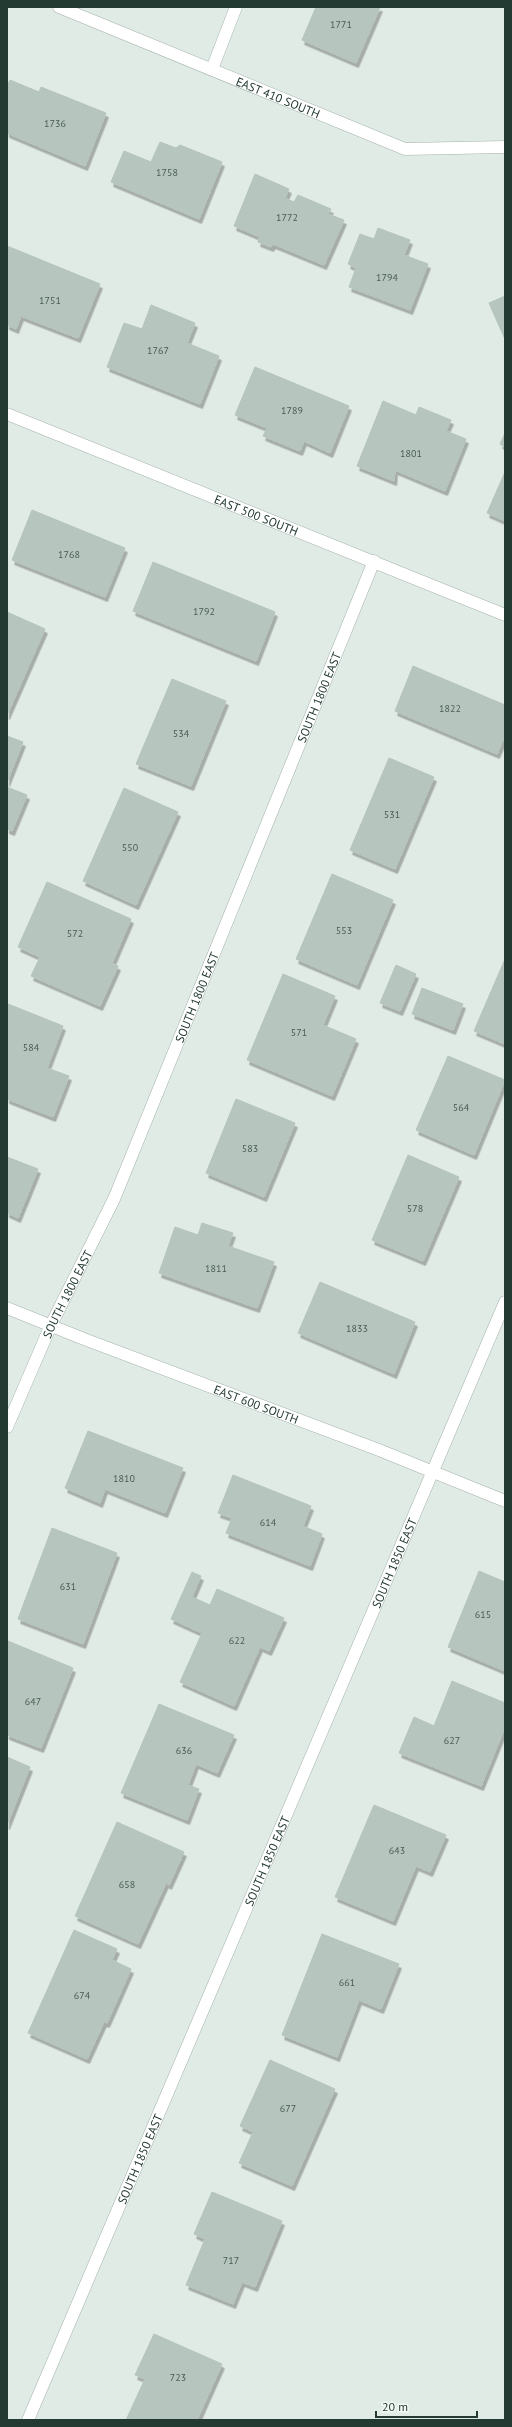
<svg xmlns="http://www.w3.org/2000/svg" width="512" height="2427" font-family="'PT Sans',sans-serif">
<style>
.building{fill:#b7c5bf;stroke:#b4c4bc;filter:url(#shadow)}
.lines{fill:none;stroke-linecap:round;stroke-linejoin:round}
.street-casing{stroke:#a4b2ac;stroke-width:13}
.street{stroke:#fff;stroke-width:12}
.labels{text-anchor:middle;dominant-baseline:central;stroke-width:3.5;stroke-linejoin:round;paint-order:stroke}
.number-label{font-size:10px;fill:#485d55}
.street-label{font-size:12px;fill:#233a32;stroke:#f2f8f4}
</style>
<defs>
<filter id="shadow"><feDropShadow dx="2.5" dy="4.5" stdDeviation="0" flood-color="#0004"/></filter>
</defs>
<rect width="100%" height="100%" fill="#e1ebe6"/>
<path class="building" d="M316,7H380L356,63L302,40Z
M10,80L39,92L41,87L106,113L85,166L7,133V86Z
M160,142L176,148L180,145L222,162L199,219L111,182L124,151L151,162Z
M255,174L289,189L285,198L294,202L298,195L331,209L328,214L344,220L324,265L273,244L271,247L258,242L260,237L234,226Z
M378,228L410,240L404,255L428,264L410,310L349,287L356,268L348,264L360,234L374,239Z
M7,246L100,284L78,338L21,316L16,329L7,325Z
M505,296V339L489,303Z
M151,305L195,323L187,343L219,356L200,404L107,367L124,323L142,329Z
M255,367L349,406L330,453L304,441L300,451L263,436L267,428L235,415Z
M383,401L416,415L419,407L451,420L446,431L466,439L445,491L395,470L394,481L357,466Z
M505,433V447L500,444Z
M505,472V521L487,513Z
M32,510L125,548L105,597L12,560Z
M153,562L275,612L256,661L133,611Z
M7,612L45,629L7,715Z
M413,666L505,705V735L497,754L395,711Z
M172,679L226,701L191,786L136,764Z
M7,736L23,742L7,782Z
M389,758L434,777L395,869L350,850Z
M7,787L27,795L12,831L7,829Z
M124,788L178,812L136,905L83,881Z
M332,874L393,900L357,985L296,959Z
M47,882L131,919L112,963L118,966L100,1006L31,976L40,957L18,947Z
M505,959V1044L474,1031Z
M396,965L416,974L400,1011L380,1003Z
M283,974L335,996L323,1025L356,1039L332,1096L247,1060Z
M422,988L463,1004L453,1030L412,1014Z
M8,1004L63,1026L47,1068L69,1076L53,1117L7,1099Z
M448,1056L505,1080L474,1155L416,1130Z
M236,1099L295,1123L264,1197L206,1173Z
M408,1155L459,1177L423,1261L372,1240Z
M7,1157L38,1169L18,1218L7,1213Z
M202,1223L233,1233L228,1246L274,1262L257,1308L159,1273L175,1227L198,1235Z
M320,1282L415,1322L394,1374L298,1333Z
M88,1431L183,1468L165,1513L105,1489L100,1503L65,1488Z
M233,1475L311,1506L303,1526L322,1534L310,1566L226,1533L232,1518L218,1513Z
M52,1528L117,1553L83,1644L18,1619Z
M479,1571L505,1582V1671L448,1647Z
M192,1572L201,1576L192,1597L210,1605L217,1589L284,1618L269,1651L260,1647L234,1706L180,1682L202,1633L171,1619Z
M8,1641L73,1668L41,1748L7,1735Z
M452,1681L505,1703V1727L481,1786L399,1753L414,1717L434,1726Z
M159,1704L234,1735L217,1773L196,1764L188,1785L199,1789L187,1820L121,1793Z
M7,1757L30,1767L7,1825Z
M374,1805L446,1835L430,1872L416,1866L393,1921L335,1897Z
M117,1822L184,1852L169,1885L166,1883L138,1944L75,1916Z
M74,1930L117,1949L112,1960L131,1969L107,2023L104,2022L87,2059L28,2033Z
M322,1934L399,1964L381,2009L359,2000L337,2057L282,2035Z
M270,2060L335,2089L292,2186L239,2163L253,2132L240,2126Z
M212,2192L282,2221L255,2287L242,2282L233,2304L186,2285L205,2239L194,2234Z
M154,2334L222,2364L197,2420H126L145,2379L135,2375Z"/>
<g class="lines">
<g class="street-casing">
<g id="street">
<path id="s1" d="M59,7L405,149L505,147"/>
<path d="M212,69L236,7"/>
<path id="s2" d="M7,414L505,615"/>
<path id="s3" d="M7,1308L84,1339L379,1450L505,1501"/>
<path id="s4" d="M7,1427L51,1325L114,1199L374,561"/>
<path id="s5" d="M28,2420L505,1302"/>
</g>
</g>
<use href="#street" class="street"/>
</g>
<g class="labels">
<g class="number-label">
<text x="341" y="24">1771</text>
<text x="55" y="123">1736</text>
<text x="167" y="172">1758</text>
<text x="287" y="217">1772</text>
<text x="387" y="277">1794</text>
<text x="50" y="300">1751</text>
<text x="158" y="350">1767</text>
<text x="292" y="410">1789</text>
<text x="411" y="453">1801</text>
<text x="69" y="554">1768</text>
<text x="204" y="611">1792</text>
<text x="450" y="708">1822</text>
<text x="181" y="733">534</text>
<text x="392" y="814">531</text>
<text x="130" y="847">550</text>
<text x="344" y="930">553</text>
<text x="75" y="933">572</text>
<text x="299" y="1032">571</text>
<text x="31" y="1047">584</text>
<text x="461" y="1107">564</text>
<text x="250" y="1148">583</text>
<text x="415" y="1208">578</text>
<text x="216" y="1268">1811</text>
<text x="357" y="1328">1833</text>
<text x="124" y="1478">1810</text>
<text x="268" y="1522">614</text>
<text x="68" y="1586">631</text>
<text x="483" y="1614">615</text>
<text x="237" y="1640">622</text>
<text x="33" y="1701">647</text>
<text x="452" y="1740">627</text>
<text x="184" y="1750">636</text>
<text x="397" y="1850">643</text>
<text x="127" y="1884">658</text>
<text x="347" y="1982">661</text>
<text x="82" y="1995">674</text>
<text x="288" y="2108">677</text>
<text x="231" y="2260">717</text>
<text x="178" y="2377">723</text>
</g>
<g class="street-label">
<text stroke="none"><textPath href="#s1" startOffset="237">EAST 410 SOUTH</textPath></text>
<text stroke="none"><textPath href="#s2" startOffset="269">EAST 500 SOUTH</textPath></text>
<text stroke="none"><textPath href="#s4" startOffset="794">SOUTH 1800 EAST</textPath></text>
<text stroke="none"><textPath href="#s4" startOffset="470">SOUTH 1800 EAST</textPath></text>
<text stroke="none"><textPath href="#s4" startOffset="146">SOUTH 1800 EAST</textPath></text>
<text stroke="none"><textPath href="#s3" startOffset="267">EAST 600 SOUTH</textPath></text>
<text stroke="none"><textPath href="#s5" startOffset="932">SOUTH 1850 EAST</textPath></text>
<text stroke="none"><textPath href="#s5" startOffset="608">SOUTH 1850 EAST</textPath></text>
<text stroke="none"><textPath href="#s5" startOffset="284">SOUTH 1850 EAST</textPath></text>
</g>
</g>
<rect width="512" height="2427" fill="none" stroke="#233a32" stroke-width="16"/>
<path d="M376 2411v6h101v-6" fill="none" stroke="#233a32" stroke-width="2"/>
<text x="382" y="2411" font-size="12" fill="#233a32" stroke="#f2f8f4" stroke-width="3" paint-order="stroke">20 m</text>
</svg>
